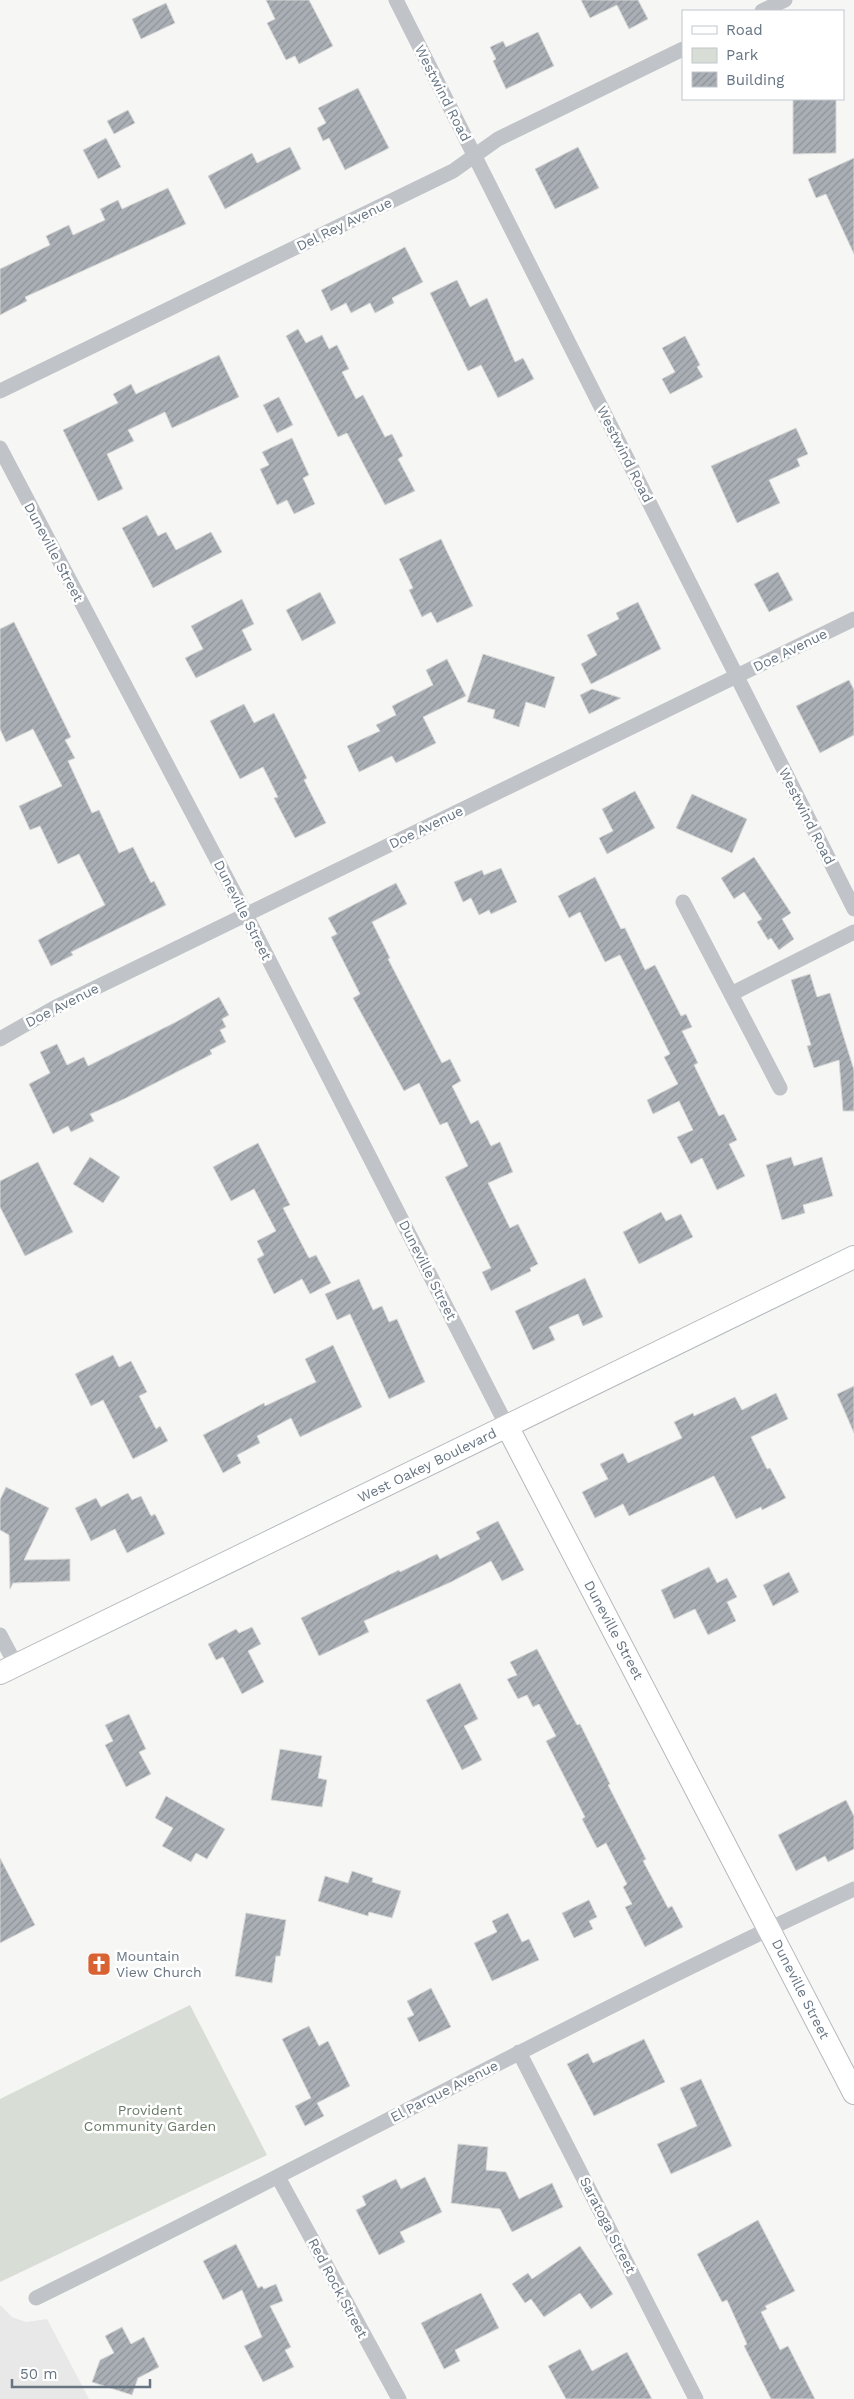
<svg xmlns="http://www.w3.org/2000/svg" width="854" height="2399" font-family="'Work Sans',sans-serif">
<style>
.built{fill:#e7e8e7}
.green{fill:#d8ddd5}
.building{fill:url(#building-hatch);stroke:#d8d8d6}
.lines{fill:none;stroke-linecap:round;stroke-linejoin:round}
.secondary-casing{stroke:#b5b9bd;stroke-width:24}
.street{stroke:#c0c3c7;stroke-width:15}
.secondary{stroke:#fff;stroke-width:22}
.labels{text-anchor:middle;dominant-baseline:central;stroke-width:5;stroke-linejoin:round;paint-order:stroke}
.street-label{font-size:14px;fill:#677583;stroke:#fff}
.poi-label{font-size:14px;fill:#677583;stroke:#fff;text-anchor:start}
.park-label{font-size:14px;fill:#697a66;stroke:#fff}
</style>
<defs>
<pattern id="building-hatch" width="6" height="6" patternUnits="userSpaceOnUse" patternTransform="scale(1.25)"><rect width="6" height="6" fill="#a9afb5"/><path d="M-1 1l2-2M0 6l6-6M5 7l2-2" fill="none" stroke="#8d9399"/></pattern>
</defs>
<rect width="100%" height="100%" fill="#f6f7f4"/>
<path class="built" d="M0,2305L12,2317L26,2322L47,2319L89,2399H0Z"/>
<path class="green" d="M190,2005L267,2155L0,2282V2099Z"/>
<path class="building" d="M266,0H309L333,46L299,64L295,56L286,60L267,23L275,19Z
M581,0H638L648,19L629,29L617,5L590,18Z
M166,3L175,23L141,39L132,19Z
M538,32L554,66L506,89L493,61L496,59L490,47L503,41L506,47Z
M358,88L389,148L345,170L329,138L323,141L317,128L326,123L318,108Z
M793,99H836V153L793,154Z
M128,110L135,123L114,134L107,121Z
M106,138L121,167L98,179L83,150Z
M290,147L301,169L225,209L208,176L252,153L257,163Z
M578,147L599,188L555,209L535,169Z
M854,158V254L826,194L816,198L808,179Z
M168,188L186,224L25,297L27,301L0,315V269L50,245L46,236L69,225L73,235L105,220L100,209L118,200L122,209Z
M405,247L423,282L392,298L394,303L375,313L370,303L351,313L346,303L331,311L321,290Z
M457,280L470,307L487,298L515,362L523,358L534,379L498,398L481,365L468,371L430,293Z
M298,329L306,343L322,335L329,349L337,345L349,369L342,372L356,399L363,395L385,437L392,434L403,456L398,459L415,491L385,505L347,433L338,437L286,336Z
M685,336L700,365L697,367L703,377L670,394L662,379L675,372L662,348Z
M219,355L239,397L172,428L165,412L128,430L134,441L107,454L123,489L98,501L63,430L118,403L113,394L131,384L136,394Z
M279,397L293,425L277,433L263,405Z
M796,428L808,454L797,459L800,466L769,480L780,503L737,523L711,466Z
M292,438L309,475L303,478L315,504L294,514L287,500L277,505L260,469L269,465L262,452Z
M147,515L158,536L166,532L176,550L211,532L222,552L153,588L122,528Z
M441,539L473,606L437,623L431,612L422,617L409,590L413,588L399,559Z
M778,572L793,600L769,612L754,584Z
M320,592L336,623L302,641L286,610Z
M242,599L254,624L242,630L252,650L196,678L185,658L203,649L191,626Z
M638,602L661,649L591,684L581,664L597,655L587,635L619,619L616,613Z
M14,622L71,737L65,740L75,758L68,761L92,813L99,810L119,853L133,847L151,883L154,881L166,905L71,952L73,955L51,966L38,940L105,905L79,854L58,864L40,826L30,830L19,806L62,786L33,729L6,742L0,729V629Z
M483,654L555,677L545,708L526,702L519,727L493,718L495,710L467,702Z
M447,659L466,696L423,717L436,743L396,763L392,756L359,772L347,746L380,731L376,725L396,715L392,706L433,685L426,670Z
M849,680L854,690V735L820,753L796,706Z
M592,689L621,698L589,714L580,695Z
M244,704L254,723L274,713L307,778L304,780L326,823L295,838L274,798L278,797L263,767L240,779L210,721Z
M635,791L655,828L607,854L599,838L613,831L602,809Z
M692,794L747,819L732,853L676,828Z
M754,857L791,913L782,919L794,939L779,950L771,938L768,940L757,922L762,919L744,892L734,899L721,878Z
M501,868L517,902L491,914L489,910L479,915L471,898L463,902L454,882L482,870L484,875Z
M595,877L621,929L625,928L645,970L655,965L681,1016L686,1014L692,1027L682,1031L698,1063L694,1065L719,1116L724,1114L737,1140L729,1144L745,1176L717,1190L702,1158L691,1164L677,1137L693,1130L679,1101L653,1114L647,1100L678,1084L664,1057L670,1054L620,955L605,962L580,912L569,918L558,896Z
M396,883L407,904L372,922L390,958L388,959L442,1063L450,1059L461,1081L452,1086L471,1124L478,1120L491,1146L500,1142L513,1172L488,1183L510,1228L518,1224L538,1264L530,1268L531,1271L491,1291L482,1272L491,1268L445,1177L468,1166L447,1122L440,1125L419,1083L404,1091L353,998L360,994L331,937L337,934L328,918Z
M810,974L817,997L830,993L854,1070V1111H843L839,1060L814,1068L807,1046L811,1045L791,980Z
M219,997L229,1015L222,1019L226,1027L220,1030L226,1042L210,1050L212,1054L124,1099L90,1114L94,1121L71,1132L68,1126L53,1134L29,1084L50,1073L40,1052L57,1044L67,1065L84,1057L88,1066L176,1022Z
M258,1143L290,1205L283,1208L309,1258L316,1255L331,1283L310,1294L302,1279L274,1294L257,1259L264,1255L257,1241L276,1231L254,1189L231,1201L213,1167Z
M90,1157L120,1177L103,1203L73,1184Z
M791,1157L794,1166L822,1157L833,1196L803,1205L805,1213L782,1220L766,1165Z
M38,1162L73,1232L25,1256L0,1207V1181Z
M661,1212L666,1221L681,1214L693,1237L639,1264L623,1232Z
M585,1278L603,1317L583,1326L578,1314L549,1327L555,1340L533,1350L515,1311Z
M359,1279L373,1310L382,1306L389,1322L397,1319L425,1382L389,1399L350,1314L337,1320L325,1294Z
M333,1345L362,1407L300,1437L291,1418L257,1436L260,1443L237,1455L241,1463L223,1473L203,1435L264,1403L265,1406L316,1382L305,1359Z
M113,1355L119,1367L131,1361L147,1392L139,1396L156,1429L160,1426L168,1441L133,1459L103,1400L91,1406L75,1374Z
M854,1386V1433L837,1394Z
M776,1393L788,1419L751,1437L767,1469L770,1468L786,1498L762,1510L761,1507L736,1519L714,1476L629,1516L623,1504L595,1518L582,1492L608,1479L600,1464L623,1453L628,1463L682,1438L674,1422L693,1413L694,1416L735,1397L742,1410Z
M6,1487L49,1508L24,1560L70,1559V1581L13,1583L10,1589L9,1535L0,1530V1500Z
M128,1493L132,1500L141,1496L151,1516L155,1514L165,1534L127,1553L115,1529L91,1541L75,1508L96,1498L101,1507Z
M498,1521L524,1570L502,1581L491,1561L451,1582L364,1621L369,1632L319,1656L301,1618L399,1570L400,1572L437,1554L440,1559L480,1539L476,1532Z
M709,1567L717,1583L727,1578L737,1597L727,1602L736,1621L708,1635L695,1609L674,1619L661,1590Z
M789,1572L799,1592L773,1606L763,1585Z
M252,1627L261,1644L248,1651L264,1682L242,1694L223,1657L216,1660L208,1644L236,1629L239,1633Z
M537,1649L577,1725L580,1724L610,1784L608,1785L646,1859L643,1861L668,1908L672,1906L683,1927L645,1947L625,1907L632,1904L623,1887L627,1884L606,1843L597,1848L582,1819L585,1817L546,1741L556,1736L539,1704L533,1707L527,1695L518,1699L507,1679L517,1675L510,1662Z
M460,1683L478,1719L464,1726L482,1760L462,1770L426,1700Z
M129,1714L146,1749L139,1752L151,1774L126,1787L105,1745L113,1741L105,1725Z
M280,1749L322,1756L318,1778L327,1780L322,1807L271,1800Z
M166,1796L225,1829L207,1859L196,1853L191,1862L162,1846L173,1828L155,1818Z
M846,1800L854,1816V1849L828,1862L825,1856L796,1871L778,1835Z
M0,1858L35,1925L0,1943Z
M352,1871L373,1878L372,1882L401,1891L392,1918L369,1912L368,1916L318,1901L325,1876L348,1883Z
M589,1900L597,1917L589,1921L593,1929L574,1938L562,1913Z
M246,1913L286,1920L280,1956H276L272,1983L235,1976Z
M508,1913L522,1942L529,1939L539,1960L492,1981L474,1943L497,1932L492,1921Z
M431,1988L451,2027L419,2042L407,2018L414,2015L407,2001Z
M309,2026L319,2046L328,2041L350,2086L317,2103L324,2116L305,2126L295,2106L311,2098L282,2039Z
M644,2039L665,2082L594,2116L567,2064L588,2053L593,2063Z
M701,2079L732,2146L671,2174L657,2144L697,2126L680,2088Z
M458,2144L488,2147L486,2170L506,2172L519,2199L552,2183L563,2207L512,2232L500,2209L451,2203Z
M425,2177L442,2212L400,2232L405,2242L379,2255L356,2210L366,2205L362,2196L396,2179L401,2189Z
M758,2220L795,2291L765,2306L767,2309L761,2312L780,2350L788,2346L815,2399H771L744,2346L747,2344L727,2300L722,2302L697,2254Z
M236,2244L258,2288L262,2286L264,2289L276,2284L283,2301L270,2306L291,2347L285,2350L294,2367L263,2382L244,2346L262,2337L242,2290L223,2300L203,2261Z
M580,2246L613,2294L591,2309L580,2293L544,2317L531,2299L525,2303L512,2284L528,2273L532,2279Z
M481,2293L499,2328L455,2350L460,2361L444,2369L421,2323Z
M122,2327L131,2344L144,2337L159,2367L138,2378L132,2395L92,2382L100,2360L114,2353L105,2336Z
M580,2349L592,2371L627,2352L652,2399H566L548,2366Z"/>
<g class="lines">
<g class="secondary-casing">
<path id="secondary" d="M507,1426L854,2093
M0,1673L854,1257"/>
</g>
<path class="street" d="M396,0L854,909
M762,11L785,0
M0,391L453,171L498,139L683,49
M0,448L246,915L507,1426
M683,902L780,1088
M731,994L854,932
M0,1039L56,1007L854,619
M0,1635L16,1665
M519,2052L696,2399
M278,2177L399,2399
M36,2298C310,2164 577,2017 854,1889"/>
<use href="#secondary" class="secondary"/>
</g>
<defs>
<g id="church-square" transform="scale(1.25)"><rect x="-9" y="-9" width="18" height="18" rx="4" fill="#d96232" stroke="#fff"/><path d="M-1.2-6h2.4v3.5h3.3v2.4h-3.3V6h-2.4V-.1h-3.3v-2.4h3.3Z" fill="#fff"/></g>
</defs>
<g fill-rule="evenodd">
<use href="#church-square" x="99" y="1964"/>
</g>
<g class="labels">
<g class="street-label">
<text transform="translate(443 93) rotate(63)">Westwind Road</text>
<text transform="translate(344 224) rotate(-26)">Del Rey Avenue</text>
<text transform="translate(625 454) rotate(63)">Westwind Road</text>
<text transform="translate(54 552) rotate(62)">Duneville Street</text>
<text transform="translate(790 650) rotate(-26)">Doe Avenue</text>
<text transform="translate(807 816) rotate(63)">Westwind Road</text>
<text transform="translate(426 827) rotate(-26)">Doe Avenue</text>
<text transform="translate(243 910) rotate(63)">Duneville Street</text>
<text transform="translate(62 1005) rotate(-27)">Doe Avenue</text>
<text transform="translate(428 1270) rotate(63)">Duneville Street</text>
<text transform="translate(427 1465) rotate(-26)">West Oakey Boulevard</text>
<text transform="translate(614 1630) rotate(62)">Duneville Street</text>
<text transform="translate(801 1989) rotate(63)">Duneville Street</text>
<text transform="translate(444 2091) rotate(-27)">El Parque Avenue</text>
<text transform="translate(608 2225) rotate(63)">Saratoga Street</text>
<text transform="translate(338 2288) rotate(62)">Red Rock Street</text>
</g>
<g class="poi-label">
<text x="116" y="1956">Mountain<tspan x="116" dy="16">View Church</tspan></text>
</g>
<g class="park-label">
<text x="150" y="2110">Provident<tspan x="150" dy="16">Community Garden</tspan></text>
</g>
</g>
<rect x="682" y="10" width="162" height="90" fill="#ffffff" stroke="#c2c8cd"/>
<rect x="692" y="26" width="25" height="8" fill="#ffffff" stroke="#c2c8cd"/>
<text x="726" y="35" font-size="15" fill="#677583">Road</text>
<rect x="692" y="48" width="25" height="15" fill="#d8ddd5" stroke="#c2c8cd"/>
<text x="726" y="60" font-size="15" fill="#677583">Park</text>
<rect x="692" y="72" width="25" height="15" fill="url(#building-hatch)" stroke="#c2c8cd"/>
<text x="726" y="85" font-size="15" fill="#677583">Building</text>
<path d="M12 2379v8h138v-8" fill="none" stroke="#677583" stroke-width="2.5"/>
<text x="20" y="2379" font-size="15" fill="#677583" stroke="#ffffff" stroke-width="4" paint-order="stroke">50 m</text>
</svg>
